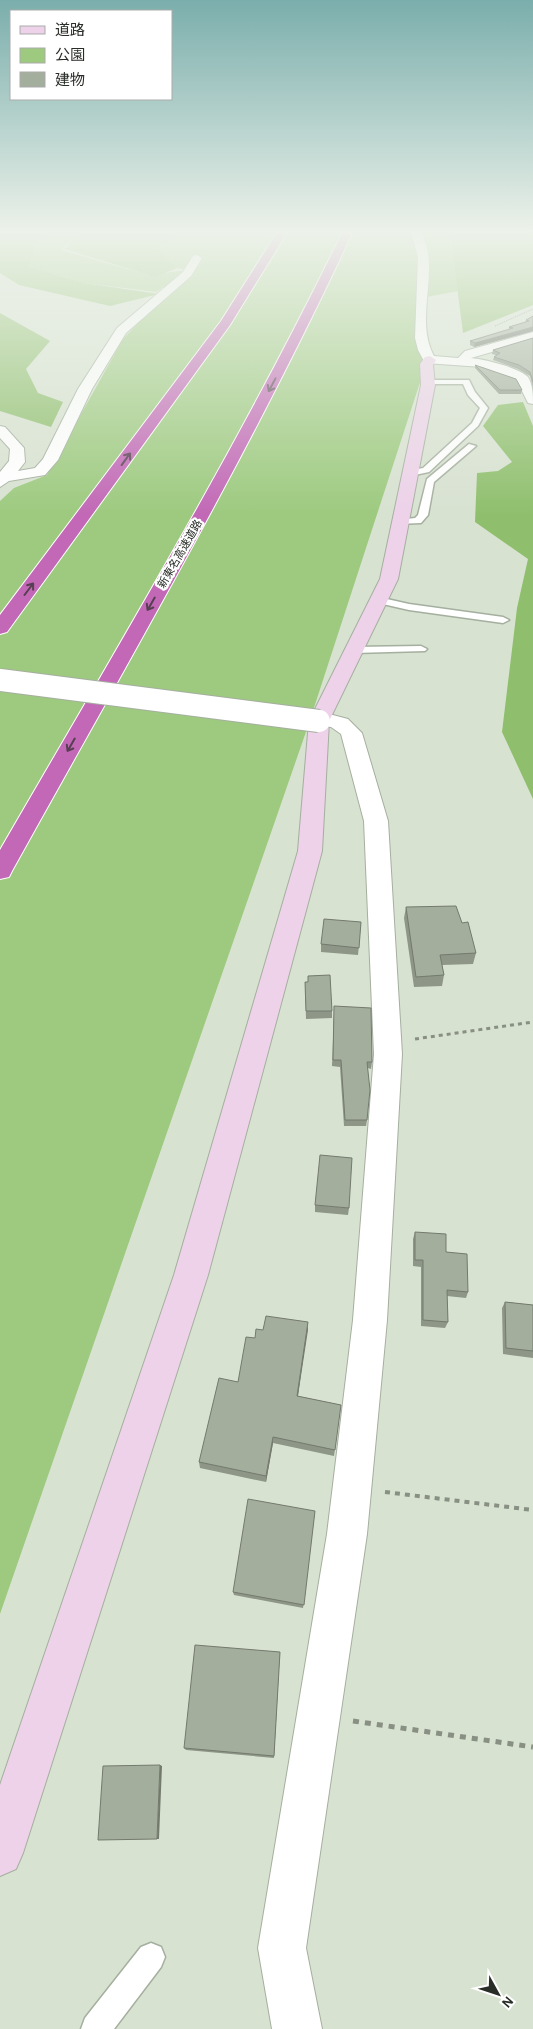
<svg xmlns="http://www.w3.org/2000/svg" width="533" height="2029" font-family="'Alegreya Sans','Noto Sans JP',sans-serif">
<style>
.green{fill:#9dca7f}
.forest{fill:#8fbf6d}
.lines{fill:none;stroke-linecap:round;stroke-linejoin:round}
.lane-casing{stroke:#a5af9f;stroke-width:3}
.street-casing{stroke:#a5af9f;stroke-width:2}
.secondary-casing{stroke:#a5af9f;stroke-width:2}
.highway-casing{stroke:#fff;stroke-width:2}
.path-far3{stroke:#889084;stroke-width:1;stroke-dasharray:1 1;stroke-linecap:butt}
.path-far2{stroke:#889084;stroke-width:3;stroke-dasharray:4 4;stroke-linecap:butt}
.path-far1{stroke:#889084;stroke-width:4;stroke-dasharray:5 5;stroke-linecap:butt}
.path{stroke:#889084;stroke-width:5;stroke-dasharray:6 6;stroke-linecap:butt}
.lane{fill:#fff;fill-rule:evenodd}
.street{fill:#fff;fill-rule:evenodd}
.secondary{fill:#edd2e9;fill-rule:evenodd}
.highway{fill:#c268b6;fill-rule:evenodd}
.street-bridge-casing{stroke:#a5af9f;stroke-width:24;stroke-linecap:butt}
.street-bridge{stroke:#fff;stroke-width:22}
.wall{fill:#8d9687}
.shaded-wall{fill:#737a6e}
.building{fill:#a4ae9d;stroke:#737a6e}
.oneway{stroke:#573f52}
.labels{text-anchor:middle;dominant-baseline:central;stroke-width:4.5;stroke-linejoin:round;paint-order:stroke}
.far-street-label{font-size:11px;fill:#292d27;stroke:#fff}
</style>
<rect width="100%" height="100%" fill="#d8e2d1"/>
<path class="green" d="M56,231H86L77,235L61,250L149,275L187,270L177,268L159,249L182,231H450L458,291L421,298L426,364L308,726L0,1614V501L14,488L47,475L123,339L187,272L156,292L84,283L29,267L36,244Z"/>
<path class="forest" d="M0,231H56L36,244L29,267L84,283L159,294L110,306L19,285L0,273Z
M86,231H182L159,249L177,268L155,277L65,249L77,235Z
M450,231H533V305L463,333Z
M0,313L50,341L26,369L38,393L63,402L51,427L0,411Z
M523,402L533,426V799L502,732L517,608L528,559L475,522L477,473L498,471L512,462L483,426L498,405Z"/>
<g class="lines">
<g class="lane-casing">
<path id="lane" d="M427,380H469L475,392L488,408L478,426L429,472L410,476L405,473L407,471L423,468L472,423L480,408L468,395L463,384H424V380Z
M469,444L476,446L434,482L428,515L421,523L397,524V520L415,518L418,515L427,479Z
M378,597L409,604L503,617L509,620L503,623L409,610L374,602V598Z
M421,646L427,649L425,651L354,653L348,650L354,647Z
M151,1943L161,1947L165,1957L161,1967L114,2029H81L85,2018L141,1947Z"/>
</g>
<g class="street-casing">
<path id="street" d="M411,231H421C424,239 427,246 428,253C433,287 417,324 434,356L458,358L465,351L533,332V340L471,358C484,359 520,368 528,377C533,385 533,395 533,404L528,403L517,381L482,367L425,363L418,350L415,338L418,257Z
M197,255L202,258L191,276L126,333L92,389L58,460L45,475L9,481L0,487V472L9,461L10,449L0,438V426L5,427L24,448L25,462L18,471L35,468L43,459L78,389L117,328L183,272L193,256Z
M329,714L348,719L362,733L388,821L402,1054L387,1320L367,1534L306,1948L322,2029H272L258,1948L327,1534L353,1320L374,1054L364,821L341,734L331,727L312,725L309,721L312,717Z"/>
</g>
<g class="secondary-casing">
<path id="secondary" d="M430,356L436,360L433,365L435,385L398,579L329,721L322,851L208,1275L23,1853L16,1869L0,1876V1785L174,1275L298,851L309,721L380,579L421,385L420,364L425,357Z"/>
</g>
<g class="highway-casing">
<path id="highway" d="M278,231H288L230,325L7,632L0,634V615L221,321Z
M343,231H353C251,451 129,660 12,871L9,877L0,879V850C118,646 240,444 343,231Z"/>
</g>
<path class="path-far3" d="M495,326L533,309"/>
<path class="path-far2" d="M415,1039L533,1022"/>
<path class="path-far1" d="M385,1492L533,1510"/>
<path class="path" d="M353,1721L533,1747"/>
<use href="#lane" class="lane"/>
<use href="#street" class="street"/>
<use href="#secondary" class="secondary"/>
<use href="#highway" class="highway"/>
<g class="street-bridge-casing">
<path id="street-bridge" d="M0,680L319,721"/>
</g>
<use href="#street-bridge" class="street-bridge"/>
</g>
<path class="wall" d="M533,316V331L474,347L470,345V341L509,330V327L525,322L526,320Z
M533,338V388L530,376L518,369L493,360L494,357L496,355L492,354L493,350Z
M475,365L522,390L521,394H499L475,368Z
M406,907L462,923L476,953L473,964L442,965L444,975L442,986L414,987L404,918Z
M361,922L358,955L321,952V944Z
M308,976L332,1011V1018L306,1019L305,982H308Z
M334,1013L372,1062L371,1069L368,1068L367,1120L366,1126H344L340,1067L332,1066Z
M315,1205L349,1208L348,1215L315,1212Z
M415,1232L446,1252L468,1292L466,1298L447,1296L448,1322L445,1328L421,1326V1267L413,1266V1239Z
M505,1302L533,1305V1358L503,1354L502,1308Z
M308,1322L298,1396L341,1405L334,1456L273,1443L266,1482L200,1468L199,1462L238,1382L255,1338L263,1330Z
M315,1511L303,1608L234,1595L233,1592Z
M280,1652L274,1758L186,1750L184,1748Z"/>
<path class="shaded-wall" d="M533,327V331L474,347L475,343Z
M308,1322V1330L297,1402V1396Z
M273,1437V1443L266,1482V1476Z
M160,1765L162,1766L159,1839H157Z"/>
<path class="building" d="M533,316V327L475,343L470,341L513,328L509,327L529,321L526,320Z
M533,338V382L530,372L519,365L494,357L500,353L493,350Z
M475,365L516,379L522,390H500Z
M456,906L462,923L468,922L476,953L440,955L444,975L416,977L406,907Z
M324,919L361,922L359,948L321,944Z
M330,975L332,1011H306L305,982H308V976Z
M334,1006L371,1008L372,1062H367L370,1090L367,1120H345L341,1060H333Z
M320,1155L352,1158L349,1208L315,1205Z
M415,1232L446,1234V1252L467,1254L468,1292L447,1290L448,1322L423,1320V1260H415Z
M505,1302L533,1305V1351L506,1348Z
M266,1316L308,1322L297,1396L341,1405L335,1450L273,1437L266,1476L199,1462L219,1378L238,1382L246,1337L255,1338L256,1329L263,1330Z
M248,1499L315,1511L304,1605L233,1592Z
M195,1645L280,1652L274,1756L184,1748Z
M160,1765L157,1839L98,1840L103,1766Z"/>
<defs><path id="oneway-shaft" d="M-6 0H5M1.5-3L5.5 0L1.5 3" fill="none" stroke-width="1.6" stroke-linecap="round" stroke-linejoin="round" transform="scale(1.25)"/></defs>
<g class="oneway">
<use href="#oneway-shaft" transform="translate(272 385) rotate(118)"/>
<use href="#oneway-shaft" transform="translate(126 459) rotate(-54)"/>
<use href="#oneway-shaft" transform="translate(29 589) rotate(-53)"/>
<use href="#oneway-shaft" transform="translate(151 604) rotate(120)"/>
<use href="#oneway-shaft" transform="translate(71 745) rotate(120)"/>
</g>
<linearGradient id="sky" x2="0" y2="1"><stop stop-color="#7aaeac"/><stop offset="0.45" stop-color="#edf2ea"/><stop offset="1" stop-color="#edf2ea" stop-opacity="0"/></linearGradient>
<rect width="533" height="515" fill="url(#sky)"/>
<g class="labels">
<g class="far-street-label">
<text transform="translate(180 554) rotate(-60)">新東名高速道路</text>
</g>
</g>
<rect x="10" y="10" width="162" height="90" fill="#ffffff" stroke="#a9aba9"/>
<rect x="20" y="26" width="25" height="8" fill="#edd2e9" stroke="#a9aba9"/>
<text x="55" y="35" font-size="15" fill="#292d27">道路</text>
<rect x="20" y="48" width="25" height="15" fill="#9dca7f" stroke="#a9aba9"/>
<text x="55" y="60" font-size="15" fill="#292d27">公園</text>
<rect x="20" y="72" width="25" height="15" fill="#a4ae9d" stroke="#a9aba9"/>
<text x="55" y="85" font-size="15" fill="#292d27">建物</text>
<g transform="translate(498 1994) rotate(130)" stroke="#ffffff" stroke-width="4" paint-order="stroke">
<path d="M0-4L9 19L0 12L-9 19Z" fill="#292d27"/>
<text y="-8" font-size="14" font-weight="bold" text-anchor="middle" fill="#292d27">N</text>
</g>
</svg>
